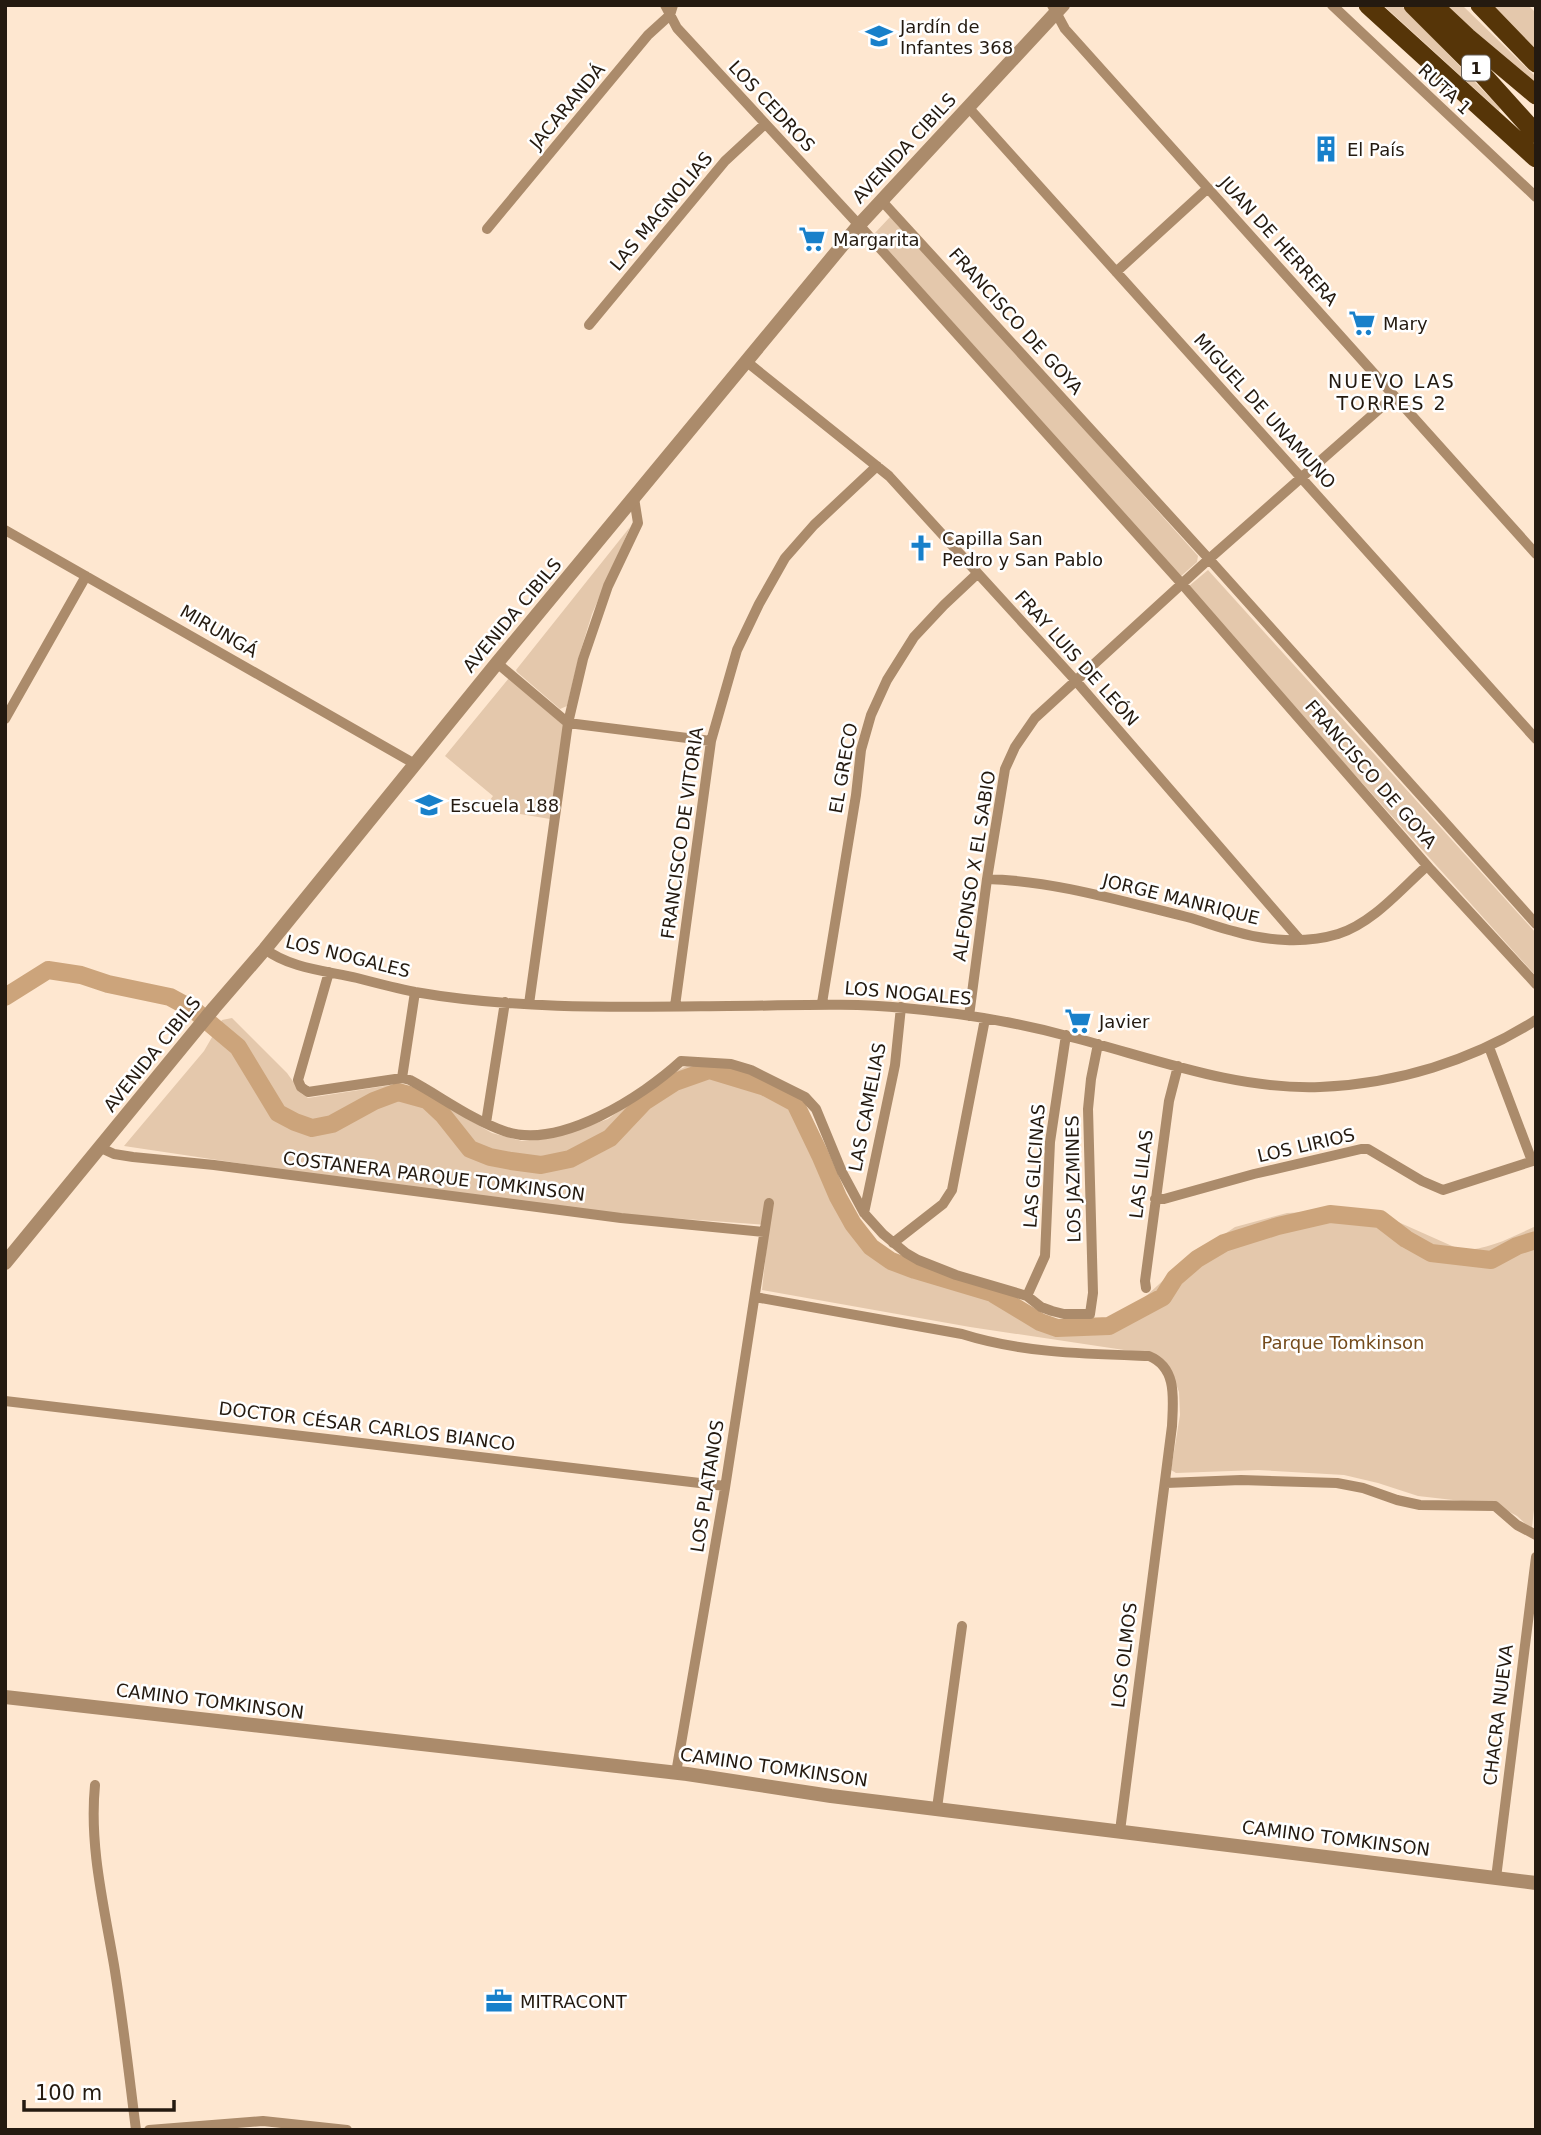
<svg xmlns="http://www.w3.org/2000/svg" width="1541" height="2135" font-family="'DejaVu Sans',sans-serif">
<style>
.green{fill:#e4c8ac}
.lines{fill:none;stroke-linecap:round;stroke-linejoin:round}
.river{stroke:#cca47b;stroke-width:18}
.minor{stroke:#ab8b6b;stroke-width:10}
.tertiary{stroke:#ab8b6b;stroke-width:14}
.trunk{stroke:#563508;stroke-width:19}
.labels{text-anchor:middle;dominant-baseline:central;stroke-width:5;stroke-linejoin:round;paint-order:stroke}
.shield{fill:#fff;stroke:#665f58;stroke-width:2}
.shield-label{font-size:16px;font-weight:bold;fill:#241a10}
.poi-label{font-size:18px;fill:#241a10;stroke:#fff;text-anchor:start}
.street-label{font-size:18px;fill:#241a10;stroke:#fff}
.park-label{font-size:18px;fill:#744b1c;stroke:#fff}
.neighbourhood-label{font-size:19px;letter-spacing:2px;fill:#241a10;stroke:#fff}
</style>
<rect width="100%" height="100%" fill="#fee7d0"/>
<path class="green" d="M1383,5H1401L1500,108L1499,111Z
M1445,5H1462L1536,77V85Z
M1484,5H1528L1536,13V56Z
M890,217H894L1198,556L1197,562L1180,577L874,234Z
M630,527L592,614L579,656L567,706L560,709L517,672L516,670Z
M1208,570L1536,933V976L1189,591V586Z
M509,678L564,726L550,819L484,808L493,796L445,756Z
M232,1018L287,1073L302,1094L308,1098L398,1084L415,1089L492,1133L522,1141L560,1136L608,1119L670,1074L689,1065L732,1067L772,1084L803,1101L824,1143L844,1195L876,1246L896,1259L952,1278L1007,1293L1051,1319L1099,1321L1132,1309L1182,1263L1235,1227L1287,1213L1369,1209L1461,1250C1488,1250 1512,1237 1536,1226V1492L1532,1527H1529L1517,1516L1497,1505L1418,1496L1378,1483L1344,1475L1258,1470L1176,1473L1171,1470L1180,1415L1179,1392L1173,1376L1144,1353L970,1327L762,1290L769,1225L602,1213L446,1194L124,1146L204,1051L222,1020Z"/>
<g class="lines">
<path class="river" d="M5,997L48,970L81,975L108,984L170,997L194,1010L238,1047L278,1113L295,1122L312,1128L332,1124L374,1101L398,1092L427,1100L443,1115L470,1149L490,1157L511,1161L541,1165L570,1159L610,1138L644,1102L675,1082L709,1070L765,1087L795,1103L820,1155L838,1197L853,1224L871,1247L891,1261L915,1270L992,1293L1040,1322L1057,1328L1109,1326L1163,1297L1175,1278L1197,1259L1224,1243L1278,1226L1330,1214L1380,1219L1406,1239L1431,1253L1491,1260L1517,1246L1536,1240"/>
<path class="minor" d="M665,5L677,28L859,225L1182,584L1431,870L1536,984
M1052,5L1065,29L1536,554
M1332,5L1536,197
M968,107L1536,739
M881,200L1209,559L1536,924
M487,229L648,35L670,15L673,5
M1116,272L1208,188
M589,325L725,161L765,124
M747,362L889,476L1076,681L1300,940
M5,530L415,764
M497,663L568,723L711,741
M5,719L86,576
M987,879C1055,881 1121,901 1187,917C1202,921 1217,927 1233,931C1266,941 1305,944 1338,934C1373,923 1401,889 1427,866
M265,949C289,968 327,971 357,978C376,983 395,988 415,992C518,1010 623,1007 728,1006C786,1006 845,1002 904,1008C960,1013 1017,1022 1071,1037C1153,1058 1234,1090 1320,1087C1396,1084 1472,1061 1536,1020
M329,972L298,1080L301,1087L308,1092L402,1078L410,1080C440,1096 472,1120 504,1131C559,1151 643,1096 681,1061L731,1064L751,1070L805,1097L816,1109L842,1172L864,1213L883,1234L906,1253L918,1260L956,1275L1027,1296L1041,1307L1052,1311L1064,1314H1090L1093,1293L1088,1109L1091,1079L1098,1044
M822,1003L856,795L861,750L871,715L887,680L914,637L944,605L977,574
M529,1004L568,723L583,659L608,586L638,523L634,498
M675,1006L711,741L737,650L759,604L785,558L814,525L877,466
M969,1016L987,879L1005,769L1015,747L1035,718L1209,559L1394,396
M1489,1047L1532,1161
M402,1078L415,992
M486,1123L505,1002
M101,1148L114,1154L133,1157L214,1165L621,1218L764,1232
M1155,1199H1164L1254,1174L1361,1149H1368L1422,1181L1443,1190L1536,1160
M864,1213L895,1065L901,1007
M893,1243L943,1204L952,1190L985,1019
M1146,1288L1145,1281L1169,1101L1178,1066
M1027,1296L1045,1256L1050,1142L1066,1035
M755,1297L962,1334C1022,1353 1086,1354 1149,1356C1178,1368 1173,1400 1172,1426L1120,1831
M5,1401L725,1486
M1166,1483L1241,1480L1337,1483L1363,1488L1397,1500L1420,1505L1495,1506L1517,1525L1536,1535
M676,1773L725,1488L769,1203
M95,1785C89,1846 104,1906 114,1965C123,2020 129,2075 136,2130
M937,1808L962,1626
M1496,1878L1536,1557
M149,2130L263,2121L347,2130"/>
<path class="tertiary" d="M5,1263L214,1008L265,949L497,663L859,225L1063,5
M5,1697L687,1774L831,1796L1536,1883"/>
<path class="trunk" d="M1368,5L1536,158
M1413,5L1482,74L1536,134
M1433,5L1467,37L1536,95
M1480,5L1536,63"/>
</g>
<defs>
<g id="school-bare" transform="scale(2.1)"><path d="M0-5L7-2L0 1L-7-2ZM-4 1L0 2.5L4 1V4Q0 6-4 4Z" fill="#1880ca" stroke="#fff" stroke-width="2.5" paint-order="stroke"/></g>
<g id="building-bare" transform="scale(2.1)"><path d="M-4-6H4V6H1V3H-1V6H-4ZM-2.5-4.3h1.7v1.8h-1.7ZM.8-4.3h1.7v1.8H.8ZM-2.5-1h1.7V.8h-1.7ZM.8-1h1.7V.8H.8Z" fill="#1880ca" stroke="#fff" stroke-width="2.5" paint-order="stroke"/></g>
<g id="supermarket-bare" transform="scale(2.1)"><path d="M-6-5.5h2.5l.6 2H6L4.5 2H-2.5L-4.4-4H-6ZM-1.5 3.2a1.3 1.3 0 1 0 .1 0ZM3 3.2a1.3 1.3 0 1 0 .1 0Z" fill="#1880ca" stroke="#fff" stroke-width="2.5" paint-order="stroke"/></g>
<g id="church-bare" transform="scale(2.1)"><path d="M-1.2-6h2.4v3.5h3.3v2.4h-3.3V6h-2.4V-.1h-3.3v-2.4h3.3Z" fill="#1880ca" stroke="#fff" stroke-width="2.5" paint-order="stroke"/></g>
<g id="office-bare" transform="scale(2.1)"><path d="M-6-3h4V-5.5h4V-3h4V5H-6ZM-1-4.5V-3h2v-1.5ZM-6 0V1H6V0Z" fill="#1880ca" stroke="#fff" stroke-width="2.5" paint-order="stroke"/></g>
</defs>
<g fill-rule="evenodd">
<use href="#school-bare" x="879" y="36"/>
<use href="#building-bare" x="1326" y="149"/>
<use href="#supermarket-bare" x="812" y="239"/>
<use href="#supermarket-bare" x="1362" y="323"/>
<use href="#church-bare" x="921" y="548"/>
<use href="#school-bare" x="429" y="805"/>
<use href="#supermarket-bare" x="1078" y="1021"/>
<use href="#office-bare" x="499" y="2001"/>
</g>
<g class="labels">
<rect class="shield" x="1462" y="55.5" width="28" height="25" rx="5"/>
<g class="shield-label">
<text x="1476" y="68">1</text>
</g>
<g class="poi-label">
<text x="900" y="26">Jardín de<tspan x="900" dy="21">Infantes 368</tspan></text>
<text x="1347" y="149">El País</text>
<text x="833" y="239">Margarita</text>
<text x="1383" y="323">Mary</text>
<text x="942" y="538">Capilla San<tspan x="942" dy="21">Pedro y San Pablo</tspan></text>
<text x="450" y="805">Escuela 188</text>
<text x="1099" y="1021">Javier</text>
<text x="520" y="2001">MITRACONT</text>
</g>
<g class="street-label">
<text transform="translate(1445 89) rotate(43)">RUTA 1</text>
<text transform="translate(567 106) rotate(-50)">JACARANDÁ</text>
<text transform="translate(772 106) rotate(47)">LOS CEDROS</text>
<text transform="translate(904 148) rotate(-47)">AVENIDA CIBILS</text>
<text transform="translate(661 211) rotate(-50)">LAS MAGNOLIAS</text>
<text transform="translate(1279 241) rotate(48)">JUAN DE HERRERA</text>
<text transform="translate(1016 321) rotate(48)">FRANCISCO DE GOYA</text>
<text transform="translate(1265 411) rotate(48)">MIGUEL DE UNAMUNO</text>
<text transform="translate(512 615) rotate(-50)">AVENIDA CIBILS</text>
<text transform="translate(219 631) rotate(30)">MIRUNGÁ</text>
<text transform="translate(1077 658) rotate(48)">FRAY LUIS DE LEÓN</text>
<text transform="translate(843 768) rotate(-80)">EL GRECO</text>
<text transform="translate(1371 774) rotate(49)">FRANCISCO DE GOYA</text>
<text transform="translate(682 833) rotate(-82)">FRANCISCO DE VITORIA</text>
<text transform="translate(974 866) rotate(-81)">ALFONSO X EL SABIO</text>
<text transform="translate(1181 899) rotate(14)">JORGE MANRIQUE</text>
<text transform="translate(348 956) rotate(14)">LOS NOGALES</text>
<text transform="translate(908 993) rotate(5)">LOS NOGALES</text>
<text transform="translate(152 1054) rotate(-51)">AVENIDA CIBILS</text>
<text transform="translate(867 1107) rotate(-79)">LAS CAMELIAS</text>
<text transform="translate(1306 1145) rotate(-13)">LOS LIRIOS</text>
<text transform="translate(1034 1166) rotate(-86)">LAS GLICINAS</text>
<text transform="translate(1141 1174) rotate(-83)">LAS LILAS</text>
<text transform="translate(434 1176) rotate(7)">COSTANERA PARQUE TOMKINSON</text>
<text transform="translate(1073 1179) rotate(-91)">LOS JAZMINES</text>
<text transform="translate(367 1426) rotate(7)">DOCTOR CÉSAR CARLOS BIANCO</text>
<text transform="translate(707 1486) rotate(-81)">LOS PLATANOS</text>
<text transform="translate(1124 1655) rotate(-83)">LOS OLMOS</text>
<text transform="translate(210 1701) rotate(7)">CAMINO TOMKINSON</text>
<text transform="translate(1498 1715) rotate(-83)">CHACRA NUEVA</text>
<text transform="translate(774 1767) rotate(8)">CAMINO TOMKINSON</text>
<text transform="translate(1336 1838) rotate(7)">CAMINO TOMKINSON</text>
</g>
<g class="park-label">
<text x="1343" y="1342">Parque Tomkinson</text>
</g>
<g class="neighbourhood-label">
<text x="1392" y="381">NUEVO LAS<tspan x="1392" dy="22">TORRES 2</tspan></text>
</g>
</g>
<rect width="1541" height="2135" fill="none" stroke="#241a10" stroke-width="14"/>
<path d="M24 2100v10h150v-10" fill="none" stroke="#241a10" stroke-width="3.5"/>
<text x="35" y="2100" font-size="21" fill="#241a10" stroke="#ffffff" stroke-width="5" paint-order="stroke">100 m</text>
</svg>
